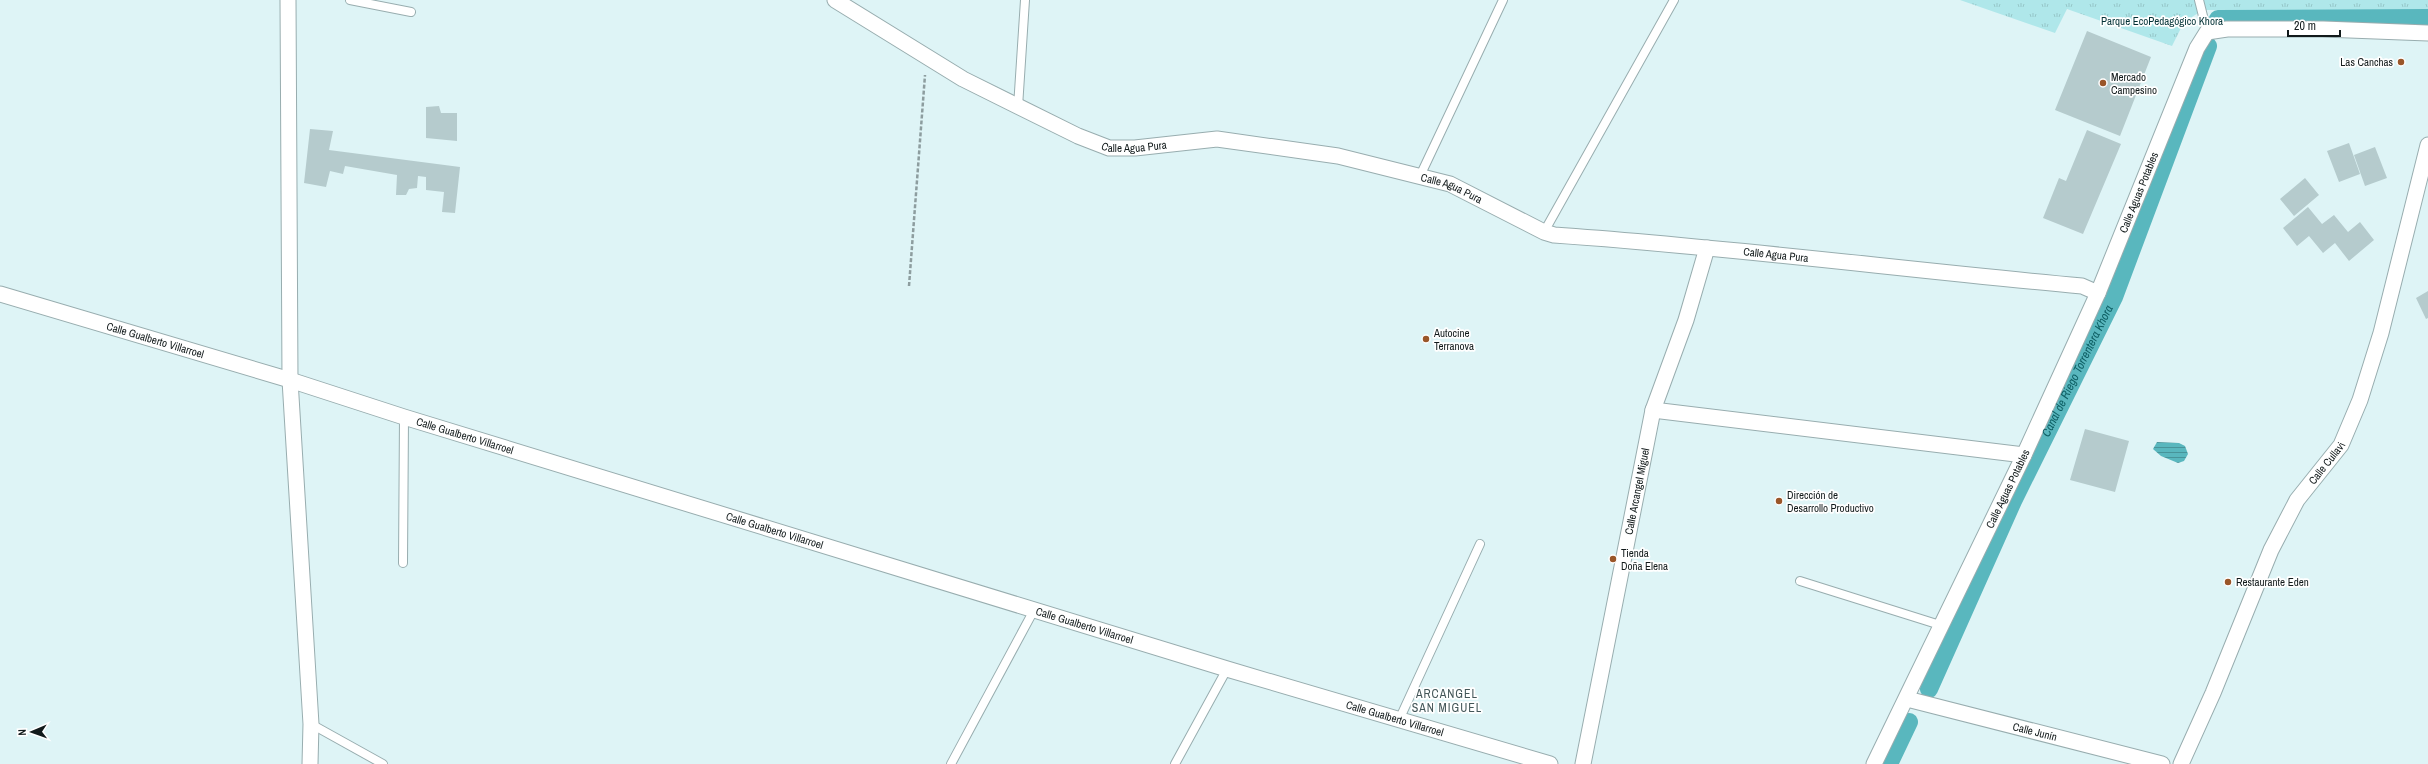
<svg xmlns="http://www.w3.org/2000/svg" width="2428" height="764" font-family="'Archivo Narrow',sans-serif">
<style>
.grass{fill:url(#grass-tufts)}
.water{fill:url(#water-rules)}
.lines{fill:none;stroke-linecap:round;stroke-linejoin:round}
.canal{stroke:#59b7be;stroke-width:18}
.building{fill:#b5cbcd}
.service-casing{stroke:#98adaf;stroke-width:10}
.minor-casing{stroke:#98adaf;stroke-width:17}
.path{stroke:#8d9d9f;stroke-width:2.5;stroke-dasharray:4 2;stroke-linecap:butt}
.service{stroke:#fff;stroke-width:8}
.minor{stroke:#fff;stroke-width:15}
.poi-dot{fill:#9a5629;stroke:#fff;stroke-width:1.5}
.labels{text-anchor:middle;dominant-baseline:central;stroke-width:3.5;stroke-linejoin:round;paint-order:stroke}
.park-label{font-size:11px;fill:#033236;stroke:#fff}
.poi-label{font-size:11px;fill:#121a1b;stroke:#fff;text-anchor:start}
.street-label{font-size:11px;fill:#121a1b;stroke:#fff}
.water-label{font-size:12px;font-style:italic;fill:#0e5f64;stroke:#fff}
.neighbourhood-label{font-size:12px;letter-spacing:1px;fill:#435658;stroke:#fff}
</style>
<defs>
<pattern id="grass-tufts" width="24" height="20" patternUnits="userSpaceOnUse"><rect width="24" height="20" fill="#afe7ea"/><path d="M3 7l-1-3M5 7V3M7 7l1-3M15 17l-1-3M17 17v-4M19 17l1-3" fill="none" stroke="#96c6c8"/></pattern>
<pattern id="water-rules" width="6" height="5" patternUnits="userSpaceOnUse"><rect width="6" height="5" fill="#59b7be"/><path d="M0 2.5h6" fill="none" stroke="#48949a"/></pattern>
</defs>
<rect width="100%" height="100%" fill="#def4f6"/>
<path class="grass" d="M1960,0H2428V11L2203,10L2184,22L2172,46L2067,9L2055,33Z"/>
<path class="water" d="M2157,442L2179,443L2185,446L2188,454L2184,461L2178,463L2161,456L2153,449Z"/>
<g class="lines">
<g class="canal">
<path d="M2218,19L2428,18"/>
<path id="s1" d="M1929,689L2013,501L2114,297L2208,46"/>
<path d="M1889,764L1909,722"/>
</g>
</g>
<path class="building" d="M2087,31L2151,57L2120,136L2055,110Z
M439,106L441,113H457V141L426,138V107Z
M310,129L333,131L329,150L460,167L455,213L442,212L444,192L426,190V177L418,176L417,188L409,189L406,195H396L397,175L345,166L343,174L330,171L326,187L304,183Z
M2087,130L2121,144L2083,234L2043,218L2059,178L2066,181Z
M2349,143L2360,174L2339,182L2327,151Z
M2375,147L2387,178L2365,186L2354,155Z
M2305,178L2319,195L2294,216L2280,199Z
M2308,207L2322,224L2334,215L2348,232L2360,222L2374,240L2349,261L2335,243L2323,253L2309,236L2297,246L2283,228Z
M2428,291V318L2426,319L2416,298Z
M2085,429L2129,441L2115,492L2070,480Z"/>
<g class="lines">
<g class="service-casing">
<path id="service" d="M350,0L411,12
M2199,0L2207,32
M1018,107L1025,0
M1420,176L1503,0
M1544,232L1674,0
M403,563L404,417
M1800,581L1940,625
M1399,720L1480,544
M311,724L383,764
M951,764L1034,610
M1175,764L1227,669"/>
</g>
<g class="minor-casing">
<g id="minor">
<path d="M288,0L290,380L311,724L310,764"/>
<path id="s2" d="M835,0L963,79L1078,136L1109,148H1135L1217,139L1338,156L1450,184L1544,232L1554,235C1730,247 1906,270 2082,286L2098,293"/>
<path id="s3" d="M0,294L290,380L404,417L1227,669L1550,764"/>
<path d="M1653,410L2024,455"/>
<path id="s4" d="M1907,699L2162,764"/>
<path id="s5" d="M1583,764L1653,410L1686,320L1707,248"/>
<path id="s6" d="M1874,764L2024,455L2098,293L2197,48L2207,32L2227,29H2323L2428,33"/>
<path id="s7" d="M2181,764L2213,693L2271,550L2297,500L2341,445L2360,400L2381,333L2428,145"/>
</g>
</g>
<path class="path" d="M909,286L925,75"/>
<use href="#service" class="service"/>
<use href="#minor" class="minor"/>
</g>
<g class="poi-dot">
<circle cx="2401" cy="62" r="4"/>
<circle cx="2103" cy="83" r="4"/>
<circle cx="1426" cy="339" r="4"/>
<circle cx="1779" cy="501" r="4"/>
<circle cx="1613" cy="559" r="4"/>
<circle cx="2228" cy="582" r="4"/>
</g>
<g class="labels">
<g class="park-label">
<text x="2162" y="21">Parque EcoPedagógico Khora</text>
</g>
<g class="poi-label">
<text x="2393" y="62" text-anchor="end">Las Canchas</text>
<text x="2111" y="77">Mercado<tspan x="2111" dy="13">Campesino</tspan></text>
<text x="1434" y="333">Autocine<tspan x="1434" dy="13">Terranova</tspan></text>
<text x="1787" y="495">Dirección de<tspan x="1787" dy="13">Desarrollo Productivo</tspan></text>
<text x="1621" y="553">Tienda<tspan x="1621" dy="13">Doña Elena</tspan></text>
<text x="2236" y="582">Restaurante Eden</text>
</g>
<g class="street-label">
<text stroke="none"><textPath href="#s2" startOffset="337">Calle Agua Pura</textPath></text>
<text stroke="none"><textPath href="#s2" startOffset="661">Calle Agua Pura</textPath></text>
<text stroke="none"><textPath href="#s6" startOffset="630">Calle Aguas Potables</textPath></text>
<text stroke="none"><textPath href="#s2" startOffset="997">Calle Agua Pura</textPath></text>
<text stroke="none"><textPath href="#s3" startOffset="162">Calle Gualberto Villarroel</textPath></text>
<text stroke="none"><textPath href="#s3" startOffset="486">Calle Gualberto Villarroel</textPath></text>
<text stroke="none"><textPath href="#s7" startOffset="336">Calle Cullavi</textPath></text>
<text stroke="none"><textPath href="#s6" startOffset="306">Calle Aguas Potables</textPath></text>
<text stroke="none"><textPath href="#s5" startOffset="278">Calle Arcangel Miguel</textPath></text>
<text stroke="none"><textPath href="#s3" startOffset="810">Calle Gualberto Villarroel</textPath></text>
<text stroke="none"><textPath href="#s3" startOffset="1134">Calle Gualberto Villarroel</textPath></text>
<text stroke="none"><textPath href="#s3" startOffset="1458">Calle Gualberto Villarroel</textPath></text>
<text stroke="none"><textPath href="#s4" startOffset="132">Calle Junín</textPath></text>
</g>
<g class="water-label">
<text stroke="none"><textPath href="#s1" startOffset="351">Canal de Riego Torrentera Khora</textPath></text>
</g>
<g class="neighbourhood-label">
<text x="1447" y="694">ARCANGEL<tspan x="1447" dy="14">SAN MIGUEL</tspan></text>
</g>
</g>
<g transform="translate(32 732) rotate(268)" stroke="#ffffff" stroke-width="3" paint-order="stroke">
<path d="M0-3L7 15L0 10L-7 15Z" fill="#121a1b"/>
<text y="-6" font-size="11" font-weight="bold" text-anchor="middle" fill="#121a1b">N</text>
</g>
<path d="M2288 30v6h52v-6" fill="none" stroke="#121a1b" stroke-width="2"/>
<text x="2294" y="30" font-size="12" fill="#121a1b" stroke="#ffffff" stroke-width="3" paint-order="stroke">20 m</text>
</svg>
